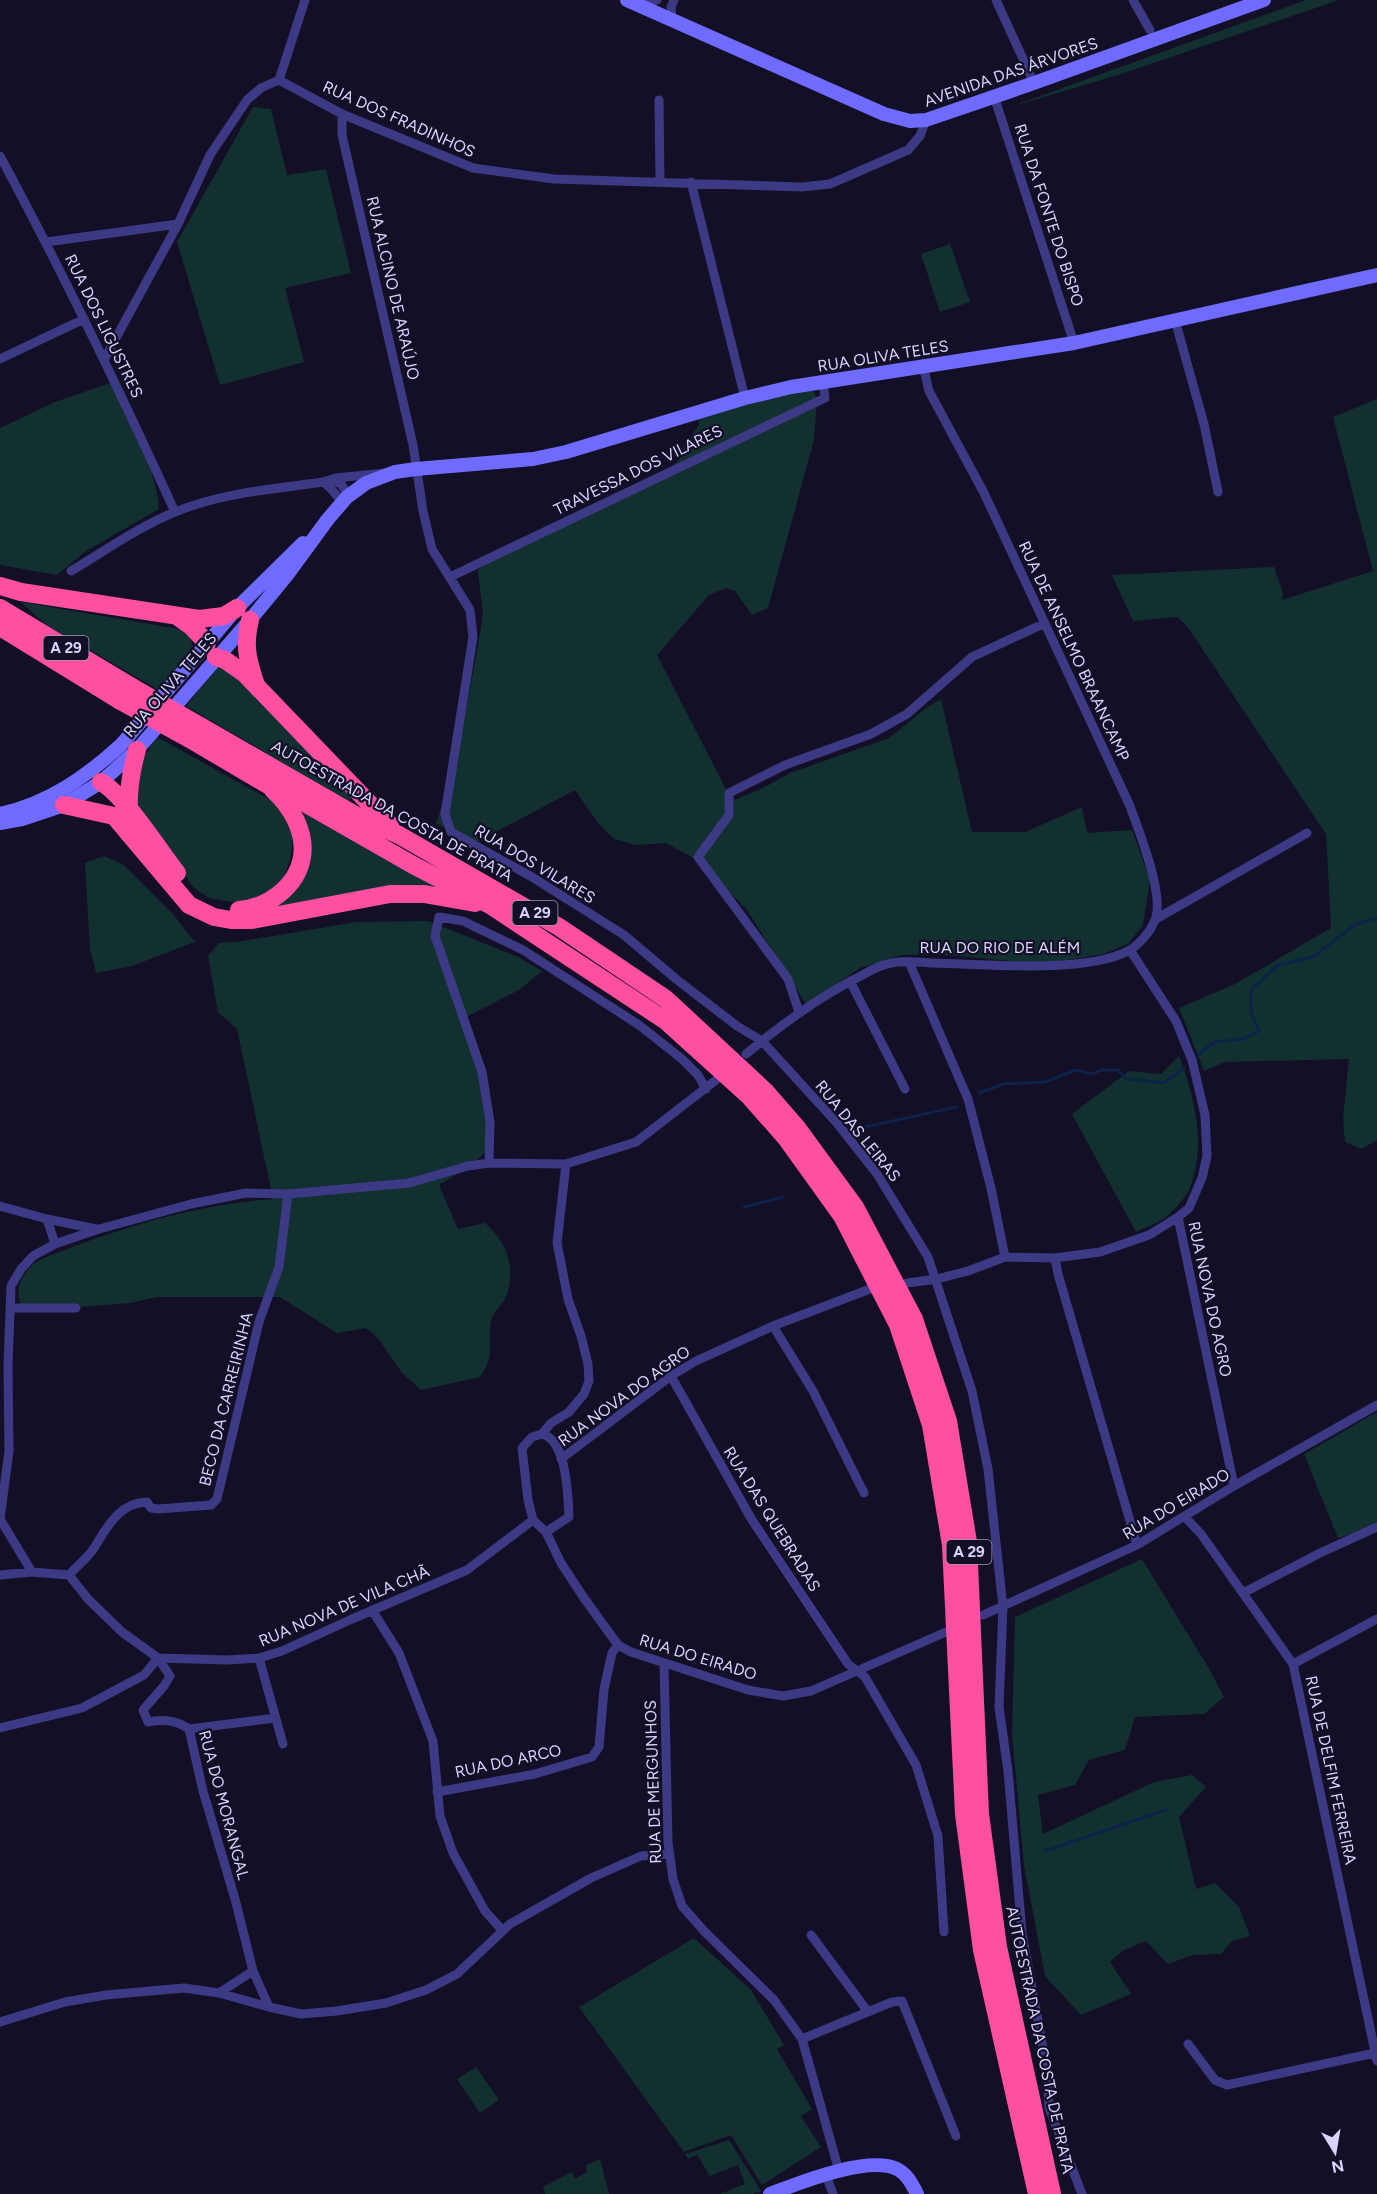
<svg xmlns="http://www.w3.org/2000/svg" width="1377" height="2194" font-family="Figtree,sans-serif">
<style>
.green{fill:#12302f}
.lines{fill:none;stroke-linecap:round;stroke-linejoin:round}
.stream{stroke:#0c2248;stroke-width:3}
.street{stroke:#3d3a85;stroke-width:9}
.secondary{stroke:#6f6bff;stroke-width:14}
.highway{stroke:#ff4fa3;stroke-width:18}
.highway-bridge{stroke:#ff4fa3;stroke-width:18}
.labels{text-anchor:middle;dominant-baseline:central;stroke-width:4.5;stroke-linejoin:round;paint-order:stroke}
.shield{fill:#130f26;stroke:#9e99be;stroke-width:1.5}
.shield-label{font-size:15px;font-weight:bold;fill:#d9d4ff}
.street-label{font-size:16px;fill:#d9d4ff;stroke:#130f26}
</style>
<rect width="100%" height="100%" fill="#130f26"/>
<path class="green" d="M1306,0H1339L1118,75L1007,108Z
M253,107L271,109L287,175L326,169L351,273L285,288L304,362L220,385L177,242Z
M950,244L970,302L940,312L921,254Z
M113,382C129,417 157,471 159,509L86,551L57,575L0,565V428L55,402Z
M812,387L817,399L814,440L768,608L752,615L735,591L726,588L709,595L657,655L732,801L765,787L790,773L889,738L926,708L941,699L972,832H1025L1082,807L1087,833L1132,830L1150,880L1143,925L1128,944L1104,954L1042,964L936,954L902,955L860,968L806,1004L747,910L699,861L666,843L636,845L614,839L598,823L575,790L475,843L436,823C459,760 469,694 481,628L483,614L478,570L492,557L664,473L679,460L685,445L699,425L698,416Z
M1377,399V1140L1362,1149L1345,1142L1343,1119L1349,1059L1225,1062L1204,1071L1179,1008L1235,984L1331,928L1326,834L1189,629L1178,617L1133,621L1112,575L1274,567L1283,593L1282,600L1373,571L1333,417Z
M21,602L179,629C185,633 191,636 192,643C193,655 167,681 159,690L45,624Z
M220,665L232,670L353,796L349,801L186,706Z
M157,737L267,798L283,809L293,836L291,857L284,877L272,890L242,904L209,898L194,888L140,813C131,784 139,761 157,737Z
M303,812L445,892L256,914L285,897Z
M104,856L124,865L173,914L193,940L197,941L132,966L96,973L90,949L85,863Z
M428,921L518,957L542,971L519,990L460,1020L472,1050L486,1105L488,1149L472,1165L439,1185L458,1229L485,1223C508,1243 517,1270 505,1299C502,1305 494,1311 492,1318C486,1340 497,1354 480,1377L421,1390L402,1373L378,1338L366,1328L337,1333L280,1297H157L131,1303L79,1307L21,1306C16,1289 19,1278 32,1265C40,1258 55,1254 65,1250C131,1224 203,1204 273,1199L237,1029L218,1012L208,956L219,943L243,941L357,922Z
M1179,1056C1195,1097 1207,1147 1189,1190C1185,1199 1172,1211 1165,1218C1157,1224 1145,1227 1136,1232L1072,1114L1129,1071L1161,1074Z
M1377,1412V1526L1338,1538L1304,1454Z
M1142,1559L1208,1667L1224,1697L1204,1714L1135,1717L1125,1750L1089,1760L1075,1785L1038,1795L1043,1834L1154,1782L1192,1775L1206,1787L1179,1817L1196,1889L1215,1883L1239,1907L1250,1936L1232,1941L1221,1954L1193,1955L1168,1964L1146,1941L1122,1951L1110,1962L1131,1994L1081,2015L1045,1976L1024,1865L1012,1735L1015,1617Z
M694,1938L751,1990L784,2045L777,2049L812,2109L801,2116L821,2147L762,2185L731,2135L684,2152L579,2007Z
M476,2067L499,2100L480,2113L457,2079Z
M729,2140L761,2191L752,2194H720L745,2184L738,2165L710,2176L697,2155L688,2159L685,2154Z
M600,2159L609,2194H545L543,2187L572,2172L575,2179L587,2172L586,2165Z"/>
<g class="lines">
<path class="stream" d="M1198,1055L1214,1042L1244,1039L1259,1031L1251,1012V990L1278,965L1313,957L1356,924L1377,918
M979,1093L1003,1084L1046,1082L1075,1070L1092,1074L1101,1070H1118L1126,1079L1164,1083L1184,1068
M865,1127L957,1107
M744,1207L783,1197
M1045,1851L1166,1810"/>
<path class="street" d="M996,0L1034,83
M1133,0L1150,30
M639,5L657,0
M672,20L671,7L674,0
M279,80L342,114L473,168L554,179L802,187L830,184L908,150L920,136L926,120
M279,80L305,0
M994,96L1074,343
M659,100L660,182
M342,114V135L413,445L423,511L432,549L470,610L473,637L445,814L451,832L532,877L624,935L676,979L737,1026L762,1041L836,1122L877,1174L928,1257L972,1391L988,1469L1003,1607L999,1707L1008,1771L1022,1933L1047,2070L1049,2108L1082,2194
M0,156C63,273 120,391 175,512
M691,182L745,398
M46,242L178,224
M1175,320L1204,424L1218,492
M105,358L178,224L210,155L247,100L261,88L279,80
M0,359L84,319
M332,479L341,484L349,496
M323,482C332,487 335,496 343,502
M71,571C105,551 138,527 175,512C221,493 273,489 323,482L336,478L385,473
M450,577L825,398L823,382
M1156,919L1307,833
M909,962L968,1099L991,1188L1005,1257
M850,981L905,1089
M799,1012L788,979L698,857L729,815V793L785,765L871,734L907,714L972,657L1045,623
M746,1054C781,1025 818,997 859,977C867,973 875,967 884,965C899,960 918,962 934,963C986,964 1083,974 1128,951C1139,945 1151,931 1155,920C1165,895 1139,832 1130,806L984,493L929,391L923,366
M489,1163L490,1122L482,1072L435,936L439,917L463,921L523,950L639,1025L682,1059L698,1075L706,1089
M0,1206L47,1219L96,1229
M1178,1217L1234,1486
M47,1219L55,1244
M1055,1258L1058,1274L1137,1545
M907,1283L937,1279L968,1271L1005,1257L1055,1258L1100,1252L1149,1235L1178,1217L1189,1208L1202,1178L1207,1156L1205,1115L1192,1060L1176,1021L1130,950
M10,1308H76
M773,1326L813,1391L864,1493
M671,1376L752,1520L848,1664L865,1677L916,1765L938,1836L944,1932
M542,1434C567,1440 568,1496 569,1517L546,1532
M561,1459L671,1376L696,1361L773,1326L870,1289
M1185,1517L1201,1534L1293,1664L1377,2061
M0,1519L9,1451L8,1366L11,1286L21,1269L33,1256L55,1244L99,1229L191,1204L246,1193L288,1194L409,1183L468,1166L489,1163L566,1164L636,1142L716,1080
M0,1519L32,1572
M533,1520L546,1532L561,1563L584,1598L618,1645L631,1652L748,1690L783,1696L811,1691L946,1632
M533,1520L528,1500L522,1448L532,1437L542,1434L551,1423L569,1412L584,1394L589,1381L588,1364L581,1336L568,1299L557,1243L566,1164
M0,1575L32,1572L69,1575L88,1599L122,1632L158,1658L226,1660L259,1658L282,1651L352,1619L467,1570L533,1520
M69,1575C76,1567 86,1559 92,1551C106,1530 117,1503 147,1502L151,1508L158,1509L211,1505L217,1499L259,1322L279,1267L288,1194
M1243,1593L1320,1553L1377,1527
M372,1610L399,1653L433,1741L440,1816L453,1853L485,1911L502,1930
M983,1615L1137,1545L1234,1486L1377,1405
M158,1658L170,1676L164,1686L143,1710L148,1722C164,1719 176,1720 189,1729L203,1791L235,1899L253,1971L269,2007
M259,1658L283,1744
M664,1663L668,1842L673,1879L682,1906L704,1931L774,2000L802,2039L839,2171
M1293,1664L1377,1619
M0,1728L82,1708L144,1675L158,1658
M189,1729L275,1718
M437,1792L535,1774L592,1757L599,1747L604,1689L612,1653L618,1645
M811,1935L868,2012
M219,1993L253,1971
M0,2022L65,2002L106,1995L184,1988L219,1993L269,2007L301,2014L337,2011L386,2003L426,1990L457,1974L510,1924L591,1878L641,1856L669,1854
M802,2039L892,2002L902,2001L956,2136
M1188,2044L1215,2080L1227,2085L1375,2053
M826,2175L833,2194"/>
<path class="secondary" d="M627,0L884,114L910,121L926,120L1034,83L1264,0
M0,814C47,804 86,777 121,745L237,608L303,543
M0,823L22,819L64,805L101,782L137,750L250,620L287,575L328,519L347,497L366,483L395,472L416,469L533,459L566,452L745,398L791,387L1074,343L1377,275
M770,2194C799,2183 868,2155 897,2169C907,2174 912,2184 917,2194"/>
<path class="highway" d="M0,586L21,592L199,619L224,616L237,608
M0,608L132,687
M178,617L192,627L207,643
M250,620C244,645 247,658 255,682
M0,627L119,700
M216,657L225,660L245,674L390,825
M202,727L357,816L399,835L559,927L666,999L765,1091L798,1129L855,1207L914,1319L948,1421L968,1542L980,1814L998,1947L1052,2194
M188,738L268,785L301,801L413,865L490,905L666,1021L749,1096L786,1138L842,1216L898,1325L931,1425L951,1545L964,1814L982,1950L1037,2194
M101,782C124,795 159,850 177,873
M64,805L114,816L189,905L214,917L231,920H252L390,894H424L475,903
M129,811C128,789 131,771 137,750
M239,910C267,908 297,887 302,857C306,832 291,806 273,790"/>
<path class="highway-bridge" d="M132,687L202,727
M119,700L188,738"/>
</g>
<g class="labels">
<g class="shield">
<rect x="43.5" y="636" width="45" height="24" rx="4.5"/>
<rect x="512.5" y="901" width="45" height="24" rx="4.5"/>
<rect x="946.5" y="1540" width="45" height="24" rx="4.5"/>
</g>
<g class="shield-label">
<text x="66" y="648">A 29</text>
<text x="535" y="913">A 29</text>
<text x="969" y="1552">A 29</text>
</g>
<g class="street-label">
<text transform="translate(1011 72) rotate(-19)">AVENIDA DAS ÁRVORES</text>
<text transform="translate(399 119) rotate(24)">RUA DOS FRADINHOS</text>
<text transform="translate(1049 215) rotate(72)">RUA DA FONTE DO BISPO</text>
<text transform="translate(393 288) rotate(77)">RUA ALCINO DE ARAÚJO</text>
<text transform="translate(104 326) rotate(64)">RUA DOS LIGUSTRES</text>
<text transform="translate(883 356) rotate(-9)">RUA OLIVA TELES</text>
<text transform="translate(638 470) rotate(-26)">TRAVESSA DOS VILARES</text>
<text transform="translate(1074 651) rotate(65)">RUA DE ANSELMO BRAANCAMP</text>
<text transform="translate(170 685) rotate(-49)">RUA OLIVA TELES</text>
<text transform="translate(392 811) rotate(29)">AUTOESTRADA DA COSTA DE PRATA</text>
<text transform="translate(535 864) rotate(31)">RUA DOS VILARES</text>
<text x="1000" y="947">RUA DO RIO DE ALÉM</text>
<text transform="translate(858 1131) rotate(51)">RUA DAS LEIRAS</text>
<text transform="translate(1210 1299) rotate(78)">RUA NOVA DO AGRO</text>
<text transform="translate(624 1396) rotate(-36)">RUA NOVA DO AGRO</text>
<text transform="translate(226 1399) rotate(-76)">BECO DA CARREIRINHA</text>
<text transform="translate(1176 1504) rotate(-31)">RUA DO EIRADO</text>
<text transform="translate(772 1519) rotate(58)">RUA DAS QUEBRADAS</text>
<text transform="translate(344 1606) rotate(-23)">RUA NOVA DE VILA CHÃ</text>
<text transform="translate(698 1657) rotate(17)">RUA DO EIRADO</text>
<text transform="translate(508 1761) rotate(-12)">RUA DO ARCO</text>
<text transform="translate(1331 1770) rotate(78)">RUA DE DELFIM FERREIRA</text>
<text transform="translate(653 1782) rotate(-92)">RUA DE MERGUNHOS</text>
<text transform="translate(224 1805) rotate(75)">RUA DO MORANGAL</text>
<text transform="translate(1040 2040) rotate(78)">AUTOESTRADA DA COSTA DE PRATA</text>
</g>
</g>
<g transform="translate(1335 2152) rotate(169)" stroke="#130f26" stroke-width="4.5" paint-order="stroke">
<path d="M0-4.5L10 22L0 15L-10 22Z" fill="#d9d4ff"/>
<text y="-9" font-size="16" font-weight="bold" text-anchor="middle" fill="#d9d4ff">N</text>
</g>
</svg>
